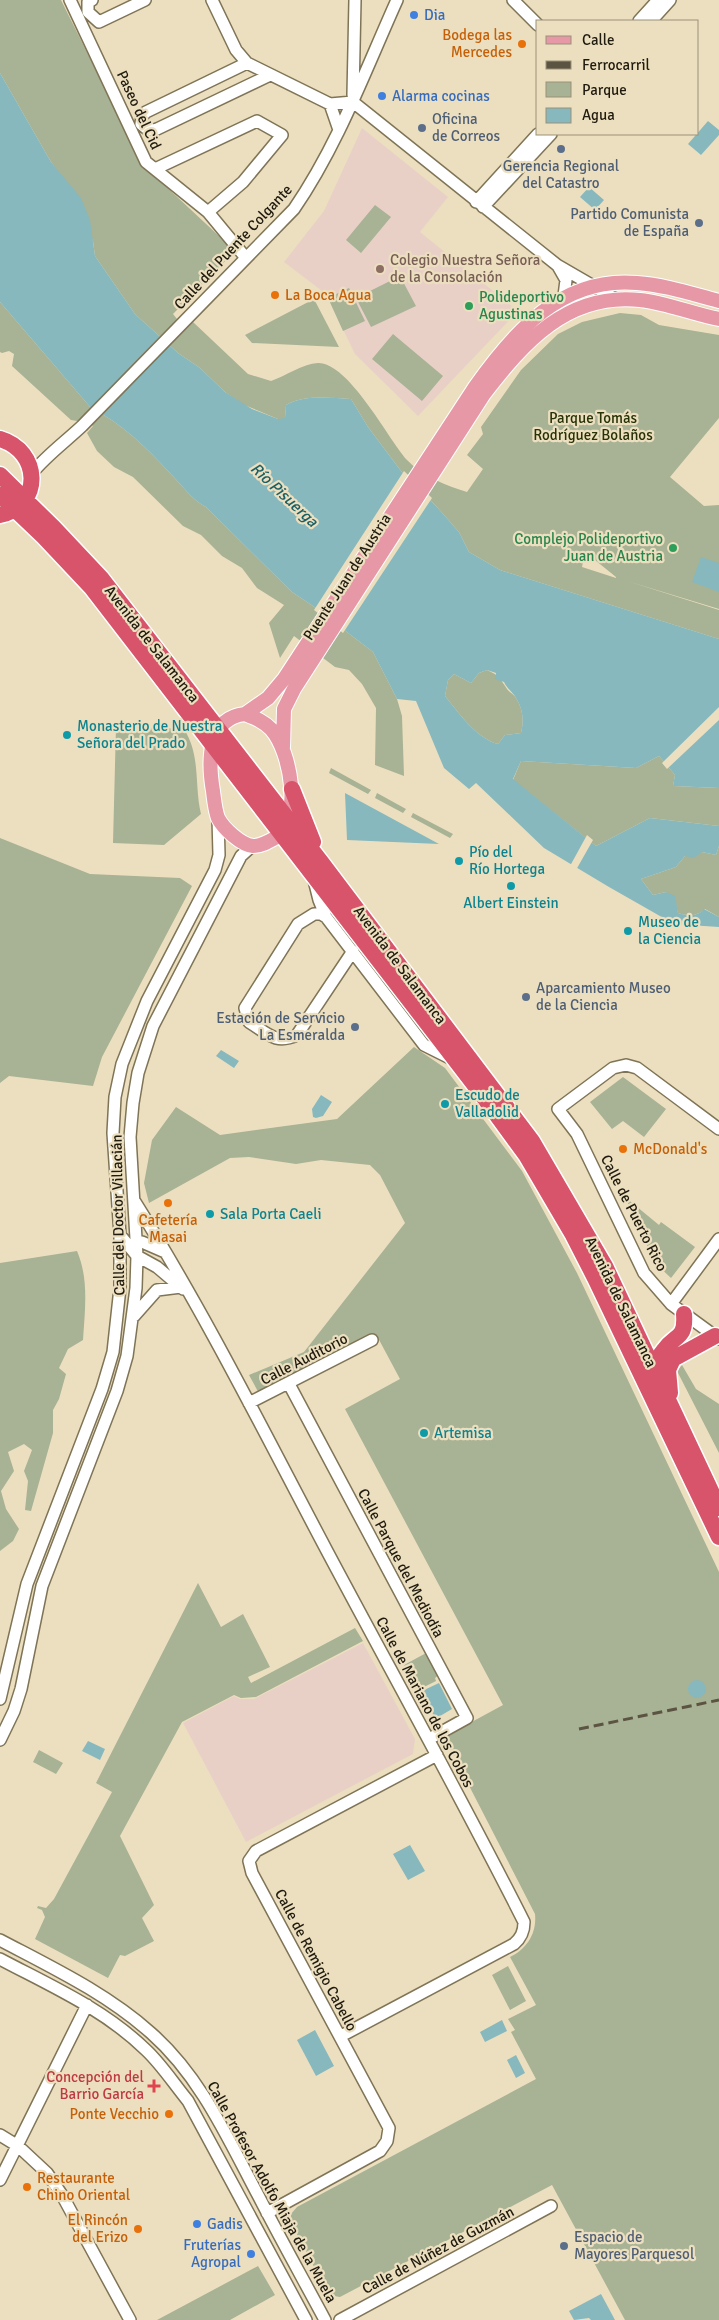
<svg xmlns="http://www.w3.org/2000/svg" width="719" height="2320" font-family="Signika,sans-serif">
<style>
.education{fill:#e8d0c7}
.green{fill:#a8b294;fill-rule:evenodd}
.water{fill:#87b8bd;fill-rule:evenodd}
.pier{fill:#ecdfbf}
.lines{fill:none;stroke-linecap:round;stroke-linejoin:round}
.minor-casing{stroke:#7f7456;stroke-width:14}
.major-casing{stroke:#fff;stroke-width:16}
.highway-casing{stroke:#fff;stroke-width:19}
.minor{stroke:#fff;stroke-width:11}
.major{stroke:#e798a6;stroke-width:14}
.highway{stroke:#d7546a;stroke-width:16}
.rail{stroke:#5c5442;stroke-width:3;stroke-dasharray:10 5;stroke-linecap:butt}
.shop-dot{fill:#3f7fe0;stroke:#ecdfbf;stroke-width:2}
.food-dot{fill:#e8710a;stroke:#ecdfbf;stroke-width:2}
.service-dot{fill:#5c6f8a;stroke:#ecdfbf;stroke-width:2}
.education-dot{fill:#8d6e63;stroke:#ecdfbf;stroke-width:2}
.leisure-dot{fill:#2e9e5b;stroke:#ecdfbf;stroke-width:2}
.culture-dot{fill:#0f9aa8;stroke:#ecdfbf;stroke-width:2}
.health-dot{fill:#e0444e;stroke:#ecdfbf;stroke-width:2}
.labels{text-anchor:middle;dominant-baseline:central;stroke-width:4.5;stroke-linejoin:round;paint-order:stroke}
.shop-label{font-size:15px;fill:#366cbe;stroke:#ecdfbf;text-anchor:start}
.food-label{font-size:15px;fill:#c56008;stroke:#ecdfbf;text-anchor:end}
.street-label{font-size:15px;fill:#201b0f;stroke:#ecdfbf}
.service-label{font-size:15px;fill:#4e5e75;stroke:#ecdfbf;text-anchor:start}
.education-label{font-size:15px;fill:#785e54;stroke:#ecdfbf;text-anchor:start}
.leisure-label{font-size:15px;fill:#27864d;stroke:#ecdfbf;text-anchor:start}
.park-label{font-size:15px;fill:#273307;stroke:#ecdfbf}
.culture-label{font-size:15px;fill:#0d838f;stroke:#ecdfbf;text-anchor:start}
.health-label{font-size:15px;fill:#be3a42;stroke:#ecdfbf;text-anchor:end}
.water-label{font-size:16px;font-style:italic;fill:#1b6065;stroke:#ecdfbf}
</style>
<rect width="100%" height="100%" fill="#ecdfbf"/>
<path class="education" d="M362,128L448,197L420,232L518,311L418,416L355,354L326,294L284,262L324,211Z
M363,1643L415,1739L413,1754L246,1842L183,1723L234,1696L240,1699H254Z"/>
<path class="green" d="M0,0H61L143,165L235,251L173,314L177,319L174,325L182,333L193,322L248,374L271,381C286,376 302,364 318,363C349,363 387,437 407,460C422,476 447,486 467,492L483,469L467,455L483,434L481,427L521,370L558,334L582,322L620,313L641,315L659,325L719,335V418L670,477L704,506L719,505V609L627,581L719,610V639L500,570L469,552L459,532L437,507L401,471L368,427L351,399C331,398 305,394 286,405L285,419H278L242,404L225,392L200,368L178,353L135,314L95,256L93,241L64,180L51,162L0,73ZM585,552L616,577V578L582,567Z
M375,205L391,217L361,253L346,240Z
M400,276L416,306L371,327L356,298Z
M349,288L365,321L343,331L328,298Z
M314,299L339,347L252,343L245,335Z
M0,302L91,408C121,423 146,447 169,472C180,483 192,500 206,507L292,592L313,606L373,652L397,699L402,716L404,776L375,765L376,708L362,684L349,670L335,667L294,636L280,658L269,623L284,605L257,588L242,568L222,556L201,535L183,526L133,477L114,467L97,451L87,433L93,426L83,416L77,421L71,420L12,366L14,354L9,351L2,353L0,352Z
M393,334L443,376L422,401L372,359Z
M487,670C499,675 501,680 507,689C510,693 514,694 516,698C523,709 524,721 521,733L505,735L498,744C476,738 459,713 445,696L448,680L454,674L471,683L479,673Z
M116,726L184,729C201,756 194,784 201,814L164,845L113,843Z
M659,756L675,775L673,786L719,788V826L650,818L596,846L513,780L521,761L636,768Z
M331,768L371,790L368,794L329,773Z
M377,793L406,809L403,813L375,798Z
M413,813L453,834L450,838L411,817Z
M0,838L90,874L180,878L192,886L102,1057L93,1086L9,1076L0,1083Z
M719,846V917L705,909C696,917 688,916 678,913L675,903L666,892L653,895L641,879L676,867L685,856L702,852L716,855Z
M414,1047L445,1068L522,1171L577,1273L719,1572V2320H625L552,2185L340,2297L334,2296L326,2290L291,2223V2214L297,2207L536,2079L511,2032L515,2030L508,2019L536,2005L510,1957C527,1949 537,1933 535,1914L444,1737L503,1705L345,1409L400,1379L377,1336L261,1397L249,1375L304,1352L405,1223L380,1175L370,1165L321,1160L296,1164L249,1157L230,1158L149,1203L144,1183L152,1140L176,1107L220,1135L337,1119Z
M623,1077L666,1109L644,1137L623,1121L612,1129L590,1102Z
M625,1197L659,1225L661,1222L695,1247L671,1278L655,1263Z
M77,1251C89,1279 85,1309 83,1340L68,1349L59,1368L66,1374L59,1399L53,1410V1433L31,1511L25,1510L28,1481L24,1471L32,1450L24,1444L8,1452L14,1471L1,1491L6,1509L19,1529L13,1541L0,1551V1263Z
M682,1365L696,1389L719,1404V1453L677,1371Z
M198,1583L221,1627L243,1614L270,1667L248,1677L251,1683L355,1628L363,1641L256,1697L241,1698L234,1695L182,1722L120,1836L154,1905L142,1918L154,1941L125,1956L120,1955L108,1978L35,1939L45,1917L42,1910L37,1908L38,1906L46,1908L54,1899L112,1792L96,1783Z
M428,1652L439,1675L435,1678L436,1681L420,1689L404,1665Z
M39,1750L63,1763L56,1774L33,1762Z
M508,1966L526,2001L510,2010L492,1975Z
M258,2266L275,2295L230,2320H157Z"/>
<path class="water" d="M0,73L51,162L81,198L90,220L95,256L135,314L178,353L200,368L225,392L252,409L278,419L285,418L286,405C305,394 331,398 351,399L368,427L401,471L437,507L459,532L469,552L500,570L719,639V788L673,786L675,775L659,756L636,768L521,761L513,779L596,846L650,818L719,826V846L716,855L702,852L694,858L685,856L676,867L641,879L653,895L666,892L675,896L678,913C688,916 697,917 704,909L719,917V927L674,924L609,887L544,848L476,783L469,789L444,768L416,701L397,699L373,652L313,606L292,592L206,507C192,500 180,483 169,472C146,447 121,423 91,408L0,302ZM487,670L496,673L495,679L504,682C507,689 513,692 516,698C523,709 524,721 521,733L505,735L498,744C476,738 459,713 445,696L448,680L454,674L471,683L479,673Z
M708,121L719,130V135L701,155L688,144Z
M589,187L604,200L595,210L580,197Z
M701,557L719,563V592L692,582Z
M345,793L439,844L347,840Z
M221,1050L239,1061L234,1068L216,1056Z
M321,1095L332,1102L323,1116L316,1118L313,1117L312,1109Z
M688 1689a9 9 0 1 1 18 0a9 9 0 1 1-18 0Z
M439,1683L452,1709L435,1719L422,1691Z
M88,1741L105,1749L100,1760L82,1751Z
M410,1845L425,1871L408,1880L393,1854Z
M502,2020L507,2031L485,2042L480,2032Z
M315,2030L334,2066L316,2076L297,2040Z
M516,2055L525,2073L516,2078L507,2060Z
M601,2294L615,2320H591L589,2318L574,2320L569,2311Z"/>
<path class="pier" d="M404,471L432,498L343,633L314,610Z
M719,707V720L667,769L662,763Z
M587,835L593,840L576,870L570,866Z"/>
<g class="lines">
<g class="minor-casing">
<path id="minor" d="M70,0L146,162L208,212L246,258
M92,0L88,2V12L99,22L145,0
M212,0L236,50L247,63L330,104L353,102
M513,0L538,25
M639,21L658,0
M651,21L670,0
M247,63L146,112L142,116L141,124L147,129L155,130L270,75
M353,95L355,0
M353,102L557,265L614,298
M330,104L339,130
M155,169L257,121L282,135L243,182L208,212
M476,202L538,134
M483,207L551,134
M558,266L566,280L564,296
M32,473C47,455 65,442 82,426L294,209C338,145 365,71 397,0
M314,880L319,900L326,917L424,1045L454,1060
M326,917L321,914H314L298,924L245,1008L249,1022C267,1033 275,1045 297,1035L353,951
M719,1129L637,1068L626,1065L613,1068L558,1109L577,1134L644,1273L671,1304L719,1339
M135,1202C206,1315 265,1434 327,1551C393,1675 461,1797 524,1922C524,1932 521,1938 514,1944L341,2036
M120,1235L137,1256L157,1267L183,1289
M131,1246L142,1242L165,1252
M671,1304L719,1239
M134,1316L157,1290L181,1287
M289,1384L467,1718L429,1739
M249,1403L372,1340
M0,1699L27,1584L102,1389L113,1352L120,1288V1235L113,1133L115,1097L122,1064L147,1001L215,870L219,855L218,818
M0,1740L14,1711L21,1689L42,1586L117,1391L127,1356L136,1288L137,1256L130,1137L133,1103L138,1073L153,1026L241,856L252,846
M0,1940C53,1968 106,1993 151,2033C201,2077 228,2139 259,2197C280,2238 303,2279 325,2320
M0,1959C51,1986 104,2009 146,2050C162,2065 174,2084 188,2101L306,2320
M0,2135L18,2146L47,2173L62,2195L130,2320
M0,2180L87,2005
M267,2213L380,2151L387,2141L389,2128L252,1873L249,1861L256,1851L437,1755
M340,2320L551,2206"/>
</g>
<g class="major-casing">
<path id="major" d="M245,714L268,698L284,679L475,387C514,332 562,276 637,283C665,285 692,294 719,301
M245,714C255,718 263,721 271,729C291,751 303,821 275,838C268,842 261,846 253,846C241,845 223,828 218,818C215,810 214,799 213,791C208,762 207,718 245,714Z
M283,747L284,709L294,689L484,394C524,342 568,292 640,300C667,303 693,314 719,319"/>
</g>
<g class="highway-casing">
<path id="highway" d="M0,439C41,451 43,506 0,515
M0,475L54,528L101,578L321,862L532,1141L605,1266L719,1508
M0,495L44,537L92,588L477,1088L526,1155L573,1235L595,1278L719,1537
M292,789L313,842
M652,1375C654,1367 658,1357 664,1350C675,1334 686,1340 684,1314
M670,1393L668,1370L673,1359L715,1336"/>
</g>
<use href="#minor" class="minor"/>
<use href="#major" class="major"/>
<use href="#highway" class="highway"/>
<path class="rail" d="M579,1729L719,1700"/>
</g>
<g class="shop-dot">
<circle cx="414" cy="15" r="5"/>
<circle cx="382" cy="96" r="5"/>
<circle cx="197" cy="2224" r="5"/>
<circle cx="251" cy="2254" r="5"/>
</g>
<g class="food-dot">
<circle cx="522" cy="44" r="5"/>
<circle cx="275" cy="295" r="5"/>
<circle cx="623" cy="1149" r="5"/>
<circle cx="168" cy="1203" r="5"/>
<circle cx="169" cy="2114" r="5"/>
<circle cx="27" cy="2187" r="5"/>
<circle cx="138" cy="2229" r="5"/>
</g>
<g class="service-dot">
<circle cx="422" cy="128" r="5"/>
<circle cx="561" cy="149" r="5"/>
<circle cx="699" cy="223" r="5"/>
<circle cx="526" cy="997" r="5"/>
<circle cx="355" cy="1027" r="5"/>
<circle cx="564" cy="2246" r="5"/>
</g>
<circle class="education-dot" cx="380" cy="269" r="5"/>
<g class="leisure-dot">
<circle cx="469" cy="306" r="5"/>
<circle cx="673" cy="548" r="5"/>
</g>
<g class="culture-dot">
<circle cx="67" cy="735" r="5"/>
<circle cx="459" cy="861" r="5"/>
<circle cx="511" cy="886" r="5"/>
<circle cx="628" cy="931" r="5"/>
<circle cx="445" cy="1104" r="5"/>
<circle cx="210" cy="1214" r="5"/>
<circle cx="424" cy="1433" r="5"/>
</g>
<path class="health-dot" d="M151.5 2078.5h5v5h5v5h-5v5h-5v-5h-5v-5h5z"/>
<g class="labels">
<g class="shop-label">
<text x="424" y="15">Dia</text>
<text x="392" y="96">Alarma cocinas</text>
<text x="207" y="2224">Gadis</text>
<text x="241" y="2245" text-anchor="end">Fruterías<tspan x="241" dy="17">Agropal</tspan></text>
</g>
<g class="food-label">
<text x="512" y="35">Bodega las<tspan x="512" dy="17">Mercedes</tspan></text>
<text x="285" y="295" text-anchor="start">La Boca Agua</text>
<text x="633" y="1149" text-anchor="start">McDonald's</text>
<text x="168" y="1220" text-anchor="middle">Cafetería<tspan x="168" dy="17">Masai</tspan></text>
<text x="159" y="2114">Ponte Vecchio</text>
<text x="37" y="2178" text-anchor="start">Restaurante<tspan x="37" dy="17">Chino Oriental</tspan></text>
<text x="128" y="2220">El Rincón<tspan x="128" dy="17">del Erizo</tspan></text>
</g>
<g class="street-label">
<text transform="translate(139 110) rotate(65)">Paseo del Cid</text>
<text transform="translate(233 247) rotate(-47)">Calle del Puente Colgante</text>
<text transform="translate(347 577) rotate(-57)">Puente Juan de Austria</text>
<text transform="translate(152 644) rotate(52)">Avenida de Salamanca</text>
<text transform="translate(400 965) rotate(53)">Avenida de Salamanca</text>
<text transform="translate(634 1213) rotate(63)">Calle de Puerto Rico</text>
<text transform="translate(118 1215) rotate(-91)">Calle del Doctor Villacián</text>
<text transform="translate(621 1302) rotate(64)">Avenida de Salamanca</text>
<text transform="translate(304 1359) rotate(-27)">Calle Auditorio</text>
<text transform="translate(401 1563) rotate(62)">Calle Parque del Mediodía</text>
<text transform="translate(425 1702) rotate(62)">Calle de Mariano de los Cobos</text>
<text transform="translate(316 1960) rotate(62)">Calle de Remigio Cabello</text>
<text transform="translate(272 2192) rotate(61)">Calle Profesor Adolfo Miaja de la Muela</text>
<text transform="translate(438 2250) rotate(-28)">Calle de Núñez de Guzmán</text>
</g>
<g class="service-label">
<text x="432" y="119">Oficina<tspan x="432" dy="17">de Correos</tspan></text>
<text x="561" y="166" text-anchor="middle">Gerencia Regional<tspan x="561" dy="17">del Catastro</tspan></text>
<text x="689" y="214" text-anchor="end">Partido Comunista<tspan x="689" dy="17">de España</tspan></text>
<text x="536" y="988">Aparcamiento Museo<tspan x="536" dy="17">de la Ciencia</tspan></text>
<text x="345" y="1018" text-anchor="end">Estación de Servicio<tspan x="345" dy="17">La Esmeralda</tspan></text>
<text x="574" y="2237">Espacio de<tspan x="574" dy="17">Mayores Parquesol</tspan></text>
</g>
<g class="education-label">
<text x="390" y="260">Colegio Nuestra Señora<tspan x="390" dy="17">de la Consolación</tspan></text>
</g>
<g class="leisure-label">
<text x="479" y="297">Polideportivo<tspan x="479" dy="17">Agustinas</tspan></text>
<text x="663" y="539" text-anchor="end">Complejo Polideportivo<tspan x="663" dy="17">Juan de Austria</tspan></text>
</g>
<g class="park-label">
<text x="593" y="418">Parque Tomás<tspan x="593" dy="17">Rodríguez Bolaños</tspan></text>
</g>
<g class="culture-label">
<text x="77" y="726">Monasterio de Nuestra<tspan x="77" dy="17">Señora del Prado</tspan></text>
<text x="469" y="852">Pío del<tspan x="469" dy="17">Río Hortega</tspan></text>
<text x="511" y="903" text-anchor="middle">Albert Einstein</text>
<text x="638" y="922">Museo de<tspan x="638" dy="17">la Ciencia</tspan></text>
<text x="455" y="1095">Escudo de<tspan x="455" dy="17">Valladolid</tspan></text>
<text x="220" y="1214">Sala Porta Caeli</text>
<text x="434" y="1433">Artemisa</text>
</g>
<g class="health-label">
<text x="144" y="2077">Concepción del<tspan x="144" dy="17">Barrio García</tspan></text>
</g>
<g class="water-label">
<text transform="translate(284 495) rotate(43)">Río Pisuerga</text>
</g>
</g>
<rect x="536" y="20" width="162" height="115" fill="#ecdfbf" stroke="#9a9179"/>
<rect x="546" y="36" width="25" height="8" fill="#e798a6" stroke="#9a9179"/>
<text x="582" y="45" font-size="15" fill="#201b0f">Calle</text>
<rect x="546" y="61" width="25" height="8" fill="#5c5442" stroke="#9a9179"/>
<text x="582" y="70" font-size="15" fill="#201b0f">Ferrocarril</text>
<rect x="546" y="82" width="25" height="15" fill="#a8b294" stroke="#9a9179"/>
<text x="582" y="95" font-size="15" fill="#201b0f">Parque</text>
<rect x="546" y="108" width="25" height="15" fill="#87b8bd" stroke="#9a9179"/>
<text x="582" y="120" font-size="15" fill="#201b0f">Agua</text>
</svg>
